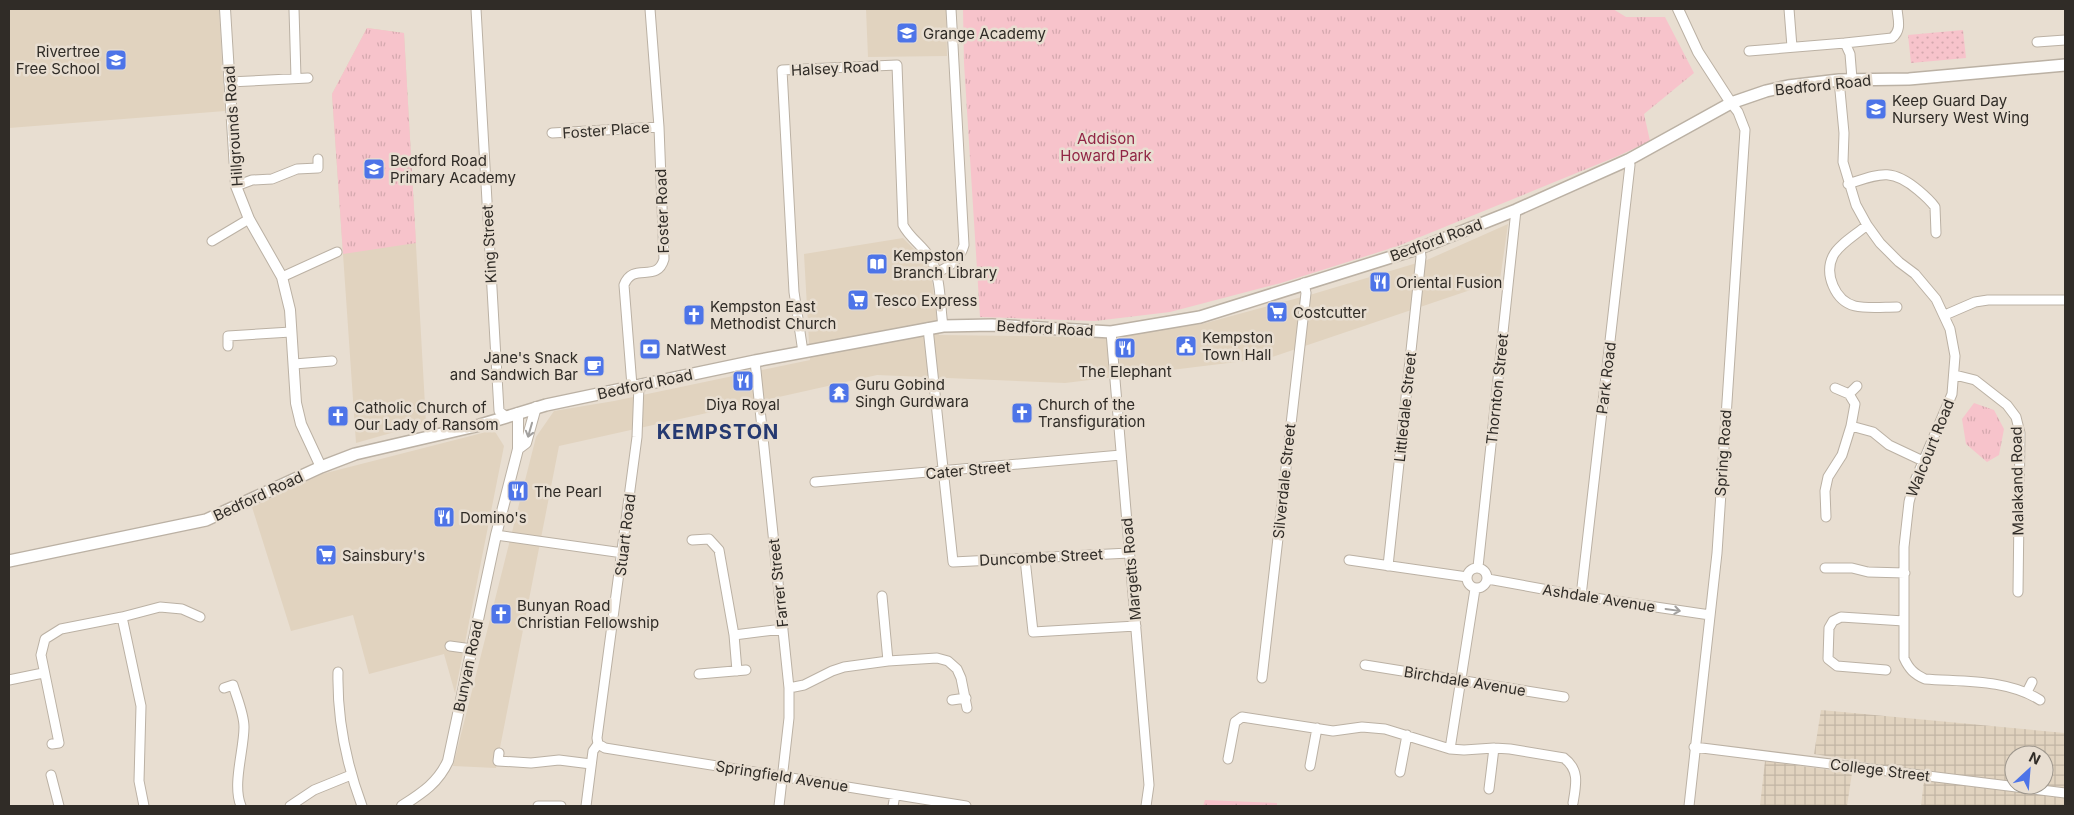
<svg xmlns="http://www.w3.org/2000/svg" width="2074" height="815" font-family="Inter,sans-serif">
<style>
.built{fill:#e1d3bf}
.industrial{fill:url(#industrial-grid);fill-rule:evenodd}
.grass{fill:url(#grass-dots)}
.park{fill:url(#park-tufts)}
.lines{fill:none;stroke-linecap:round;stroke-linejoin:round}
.minor-casing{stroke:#bbb1a4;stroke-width:11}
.tertiary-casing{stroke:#bbb1a4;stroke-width:12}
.secondary-casing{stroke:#bbb1a4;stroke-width:14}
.minor{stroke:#fff;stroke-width:9}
.tertiary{stroke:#fff;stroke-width:10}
.secondary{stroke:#fff;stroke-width:11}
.oneway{stroke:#a2a09e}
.labels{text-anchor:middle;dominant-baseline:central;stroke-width:5;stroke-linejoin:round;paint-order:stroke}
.poi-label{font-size:15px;fill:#302c27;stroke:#e8ded1;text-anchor:start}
.street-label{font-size:15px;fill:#302c27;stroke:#e8ded1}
.park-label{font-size:15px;fill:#912545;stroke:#e8ded1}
.district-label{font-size:20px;font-weight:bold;letter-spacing:1px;fill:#253971;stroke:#e8ded1}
</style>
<defs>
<pattern id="industrial-grid" width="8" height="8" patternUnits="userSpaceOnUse" patternTransform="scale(1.25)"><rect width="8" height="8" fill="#e1d3bf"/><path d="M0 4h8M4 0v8" fill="none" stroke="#c1b5a4"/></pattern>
<pattern id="grass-dots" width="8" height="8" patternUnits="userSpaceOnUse" patternTransform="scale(1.25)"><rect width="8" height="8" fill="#f7c3cb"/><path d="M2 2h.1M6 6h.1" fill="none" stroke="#d4a8ae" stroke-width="1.8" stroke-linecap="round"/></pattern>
<pattern id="park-tufts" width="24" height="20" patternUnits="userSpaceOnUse" patternTransform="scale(1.25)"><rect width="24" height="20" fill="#f7c3cb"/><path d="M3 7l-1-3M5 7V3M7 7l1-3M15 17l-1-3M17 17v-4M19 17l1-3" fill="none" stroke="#d4a8ae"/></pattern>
</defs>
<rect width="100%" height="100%" fill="#e8ded1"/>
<path class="built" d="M9,9H219L225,111L9,128Z
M866,9H946L947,56L868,57Z
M367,28L404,33L426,423L356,443L332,94Z
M1508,224L1500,280L1269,358L1065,383L877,375L559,446L496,768L453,766L536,437L554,411L614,401L810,360L804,254L903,238L930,265L939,335L1108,337L1202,324L1313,294L1427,260Z
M494,430L504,446L455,693L444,654L369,674L353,615L291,631L252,507L322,474Z"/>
<path class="industrial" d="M1821,710L2065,733V806H1921L1925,772L1814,754ZM2014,755H2044V785H2014Z
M1765,761L1852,773L1847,806H1760Z"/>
<path class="grass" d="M1963,30L1966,58L1911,63L1908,35Z"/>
<path class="park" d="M963,9H1613L1626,17H1665L1694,73L1644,114L1650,141L1618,156L1398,246L1281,283L1170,312L1095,321L980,317L964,63Z
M367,28L404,33L416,243L343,254L332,94Z
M1974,403L1994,410L2004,429L1999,455L1987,462L1966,444L1962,419Z
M1205,800L1277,803V806H1203Z"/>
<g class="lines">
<g class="minor-casing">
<path id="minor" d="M294,9L296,78
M476,9L499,411L505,416
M1789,9L1792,47
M2037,42L2065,40
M1845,43L1892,38C1902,30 1898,20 1897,9
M1749,51L1845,43L1850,54L1852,79
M1839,80L1844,133L1843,162L1856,205L1867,225L1880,243L1899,262L1915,274L1936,299L1950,329L1955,356L1952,394L1914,483L1909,502L1904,547V658C1909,669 1914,674 1925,679C1964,682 2006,679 2040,700
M229,82L308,78
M552,133L659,127
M1848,184C1879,174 1891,167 1918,190C1924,195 1930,200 1935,207L1936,233
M236,186L252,180L272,179L297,169L318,168V159
M1867,225C1857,234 1838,245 1833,256C1824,274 1835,301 1855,306C1868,309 1884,307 1897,307
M212,241L249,219
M936,273C949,267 960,260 964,245L951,9
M282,277L337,252
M1945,315L1975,302L1988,300H2065
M928,328L953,562L1129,553
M1111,332L1149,785L1146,806
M228,346V336L291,332
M803,352L794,292L782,70L897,65L903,225C910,239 925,247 932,261C941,280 940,306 943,326
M755,361L789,688V718L779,806
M294,364L332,361
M1955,375L1975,380L2007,405L2016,417L2020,433L2018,592
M632,386L624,285C633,261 657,284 664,259L659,127L650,9
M1849,394L1857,386
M1851,426L1873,432L1889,445L1923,461
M815,482L1121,455
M1826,517L1825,491L1828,477L1842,455L1851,426L1855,404L1849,394L1835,388
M496,535L623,553
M692,540L709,539L719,550L734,635L737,671
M1025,559L1033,632L1136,626
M1349,560L1467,577
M1388,566L1421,257L1420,248
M1478,567L1516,210
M1467 578a10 10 0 1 1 20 0a10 10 0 1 1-20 0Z
M1825,568H1852L1868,572L1905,573
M1488,579L1581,596L1710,615
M882,596L888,661
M1581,596L1630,165L1628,160
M122,617L141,706L139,781L144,806
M734,635L783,629
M450,646L472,649
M1365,665L1564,697
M1886,670L1837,666L1828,659L1829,628L1833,621L1841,617L1904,621
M338,672C337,717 346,763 362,806
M699,674L746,670
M1262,678L1306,293L1304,283
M9,680L43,673
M224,688L233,685C237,698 244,714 244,727C244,750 232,785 241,806
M789,688L804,685L832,671L844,667L888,661L937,658L948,661L957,669L961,678L967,708
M2027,692L2032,682
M952,700L966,698
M52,744L59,743L41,655L45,639L61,629L122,617L160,607L182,609L200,617
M598,744L605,748L966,806
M598,744L597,738L637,437L639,385
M1694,747L2065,793
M1450,749L1475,589
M499,753L498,761L531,763L559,760L591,764
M1228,759L1235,722L1242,717L1333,731L1362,727L1385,729L1450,749L1464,750L1494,748L1510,749L1564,758C1580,770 1576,785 1573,803
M1310,766L1317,728
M1400,772L1407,735
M51,775L59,806
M1489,789L1494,748
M290,806L314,790L351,775
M538,806H561
M586,806L593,751L598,744
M893,806L895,795
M1689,806L1717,553L1745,130L1738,112L1731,103"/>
</g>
<g class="tertiary-casing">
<path id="tertiary" d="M225,9L236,186L249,219L282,277L290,310L296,403L301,424L321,467
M1678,9L1698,52L1731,103
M518,449L526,443L536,407
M402,806C422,793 438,783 448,761L496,535L518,449V413"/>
</g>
<g class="secondary-casing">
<path id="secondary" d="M9,561L206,520L321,467L355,454L480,425L546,405L755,361L943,326L992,325L1111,332L1200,317L1420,248L1516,210L1628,160L1731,103L1766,91L1788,86L1839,80L1909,79L2065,65"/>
</g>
<use href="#minor" class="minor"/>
<use href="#tertiary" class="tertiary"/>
<use href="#secondary" class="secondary"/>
</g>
<defs><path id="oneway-shaft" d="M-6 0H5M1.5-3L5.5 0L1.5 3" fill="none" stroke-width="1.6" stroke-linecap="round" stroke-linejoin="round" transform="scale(1.25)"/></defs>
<g class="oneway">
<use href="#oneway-shaft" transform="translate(530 430) rotate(106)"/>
<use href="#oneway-shaft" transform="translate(1673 610) rotate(8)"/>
</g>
<defs>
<g id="school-square" transform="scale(1.125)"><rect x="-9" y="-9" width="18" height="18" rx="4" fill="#4d74e8" stroke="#e8ded1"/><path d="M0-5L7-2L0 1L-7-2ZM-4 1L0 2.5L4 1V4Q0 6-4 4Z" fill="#fff"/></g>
<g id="library-square" transform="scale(1.125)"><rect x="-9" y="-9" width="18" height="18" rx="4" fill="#4d74e8" stroke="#e8ded1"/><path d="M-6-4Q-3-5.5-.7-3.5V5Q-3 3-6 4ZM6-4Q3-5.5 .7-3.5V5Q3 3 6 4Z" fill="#fff"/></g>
<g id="restaurant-square" transform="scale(1.125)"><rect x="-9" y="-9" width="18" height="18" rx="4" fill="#4d74e8" stroke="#e8ded1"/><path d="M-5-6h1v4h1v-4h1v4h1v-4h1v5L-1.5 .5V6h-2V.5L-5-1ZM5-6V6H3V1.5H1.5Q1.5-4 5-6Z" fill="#fff"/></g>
<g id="supermarket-square" transform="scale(1.125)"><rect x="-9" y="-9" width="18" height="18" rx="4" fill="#4d74e8" stroke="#e8ded1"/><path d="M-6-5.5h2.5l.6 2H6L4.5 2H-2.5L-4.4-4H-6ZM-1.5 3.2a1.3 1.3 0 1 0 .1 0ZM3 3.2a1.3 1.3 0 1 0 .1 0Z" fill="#fff"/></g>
<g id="church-square" transform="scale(1.125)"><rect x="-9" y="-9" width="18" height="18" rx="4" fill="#4d74e8" stroke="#e8ded1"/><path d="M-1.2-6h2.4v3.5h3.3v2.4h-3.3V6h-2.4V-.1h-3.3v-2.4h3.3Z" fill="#fff"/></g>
<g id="civic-square" transform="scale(1.125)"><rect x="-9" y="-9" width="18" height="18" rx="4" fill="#4d74e8" stroke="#e8ded1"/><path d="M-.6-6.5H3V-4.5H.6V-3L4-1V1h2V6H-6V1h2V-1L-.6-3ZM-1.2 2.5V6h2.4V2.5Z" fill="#fff"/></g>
<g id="bank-square" transform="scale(1.125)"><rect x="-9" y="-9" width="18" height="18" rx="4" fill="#4d74e8" stroke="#e8ded1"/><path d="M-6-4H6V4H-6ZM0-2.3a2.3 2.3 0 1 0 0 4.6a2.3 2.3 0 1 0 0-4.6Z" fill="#fff"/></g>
<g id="cafe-square" transform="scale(1.125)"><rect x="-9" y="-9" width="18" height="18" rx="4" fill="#4d74e8" stroke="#e8ded1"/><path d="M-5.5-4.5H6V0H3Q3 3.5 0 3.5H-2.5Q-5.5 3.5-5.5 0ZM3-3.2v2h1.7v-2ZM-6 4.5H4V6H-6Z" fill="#fff"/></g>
<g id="temple-square" transform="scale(1.125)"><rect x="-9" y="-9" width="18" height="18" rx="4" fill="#4d74e8" stroke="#e8ded1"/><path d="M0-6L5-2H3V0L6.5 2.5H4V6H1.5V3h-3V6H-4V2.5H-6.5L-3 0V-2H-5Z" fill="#fff"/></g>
</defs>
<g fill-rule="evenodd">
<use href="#school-square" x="907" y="33"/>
<use href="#school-square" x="116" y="60"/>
<use href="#school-square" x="1876" y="109"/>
<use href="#school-square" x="374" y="169"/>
<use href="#library-square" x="877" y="264"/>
<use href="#restaurant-square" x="1380" y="282"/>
<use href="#supermarket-square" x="858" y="300"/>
<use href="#supermarket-square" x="1277" y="312"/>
<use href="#church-square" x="694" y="315"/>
<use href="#civic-square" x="1186" y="346"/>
<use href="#restaurant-square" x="1125" y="348"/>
<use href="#bank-square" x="650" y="349"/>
<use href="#cafe-square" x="594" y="366"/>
<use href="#restaurant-square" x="743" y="381"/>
<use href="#temple-square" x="839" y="393"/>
<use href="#church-square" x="1022" y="413"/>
<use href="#church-square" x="338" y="416"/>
<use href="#restaurant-square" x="518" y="491"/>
<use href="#restaurant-square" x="444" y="517"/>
<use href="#supermarket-square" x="326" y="555"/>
<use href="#church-square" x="501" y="614"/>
</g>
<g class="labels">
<g class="poi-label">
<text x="923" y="33">Grange Academy</text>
<text x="100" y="51" text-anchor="end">Rivertree<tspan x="100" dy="17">Free School</tspan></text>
<text x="1892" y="100">Keep Guard Day<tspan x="1892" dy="17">Nursery West Wing</tspan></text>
<text x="390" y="160">Bedford Road<tspan x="390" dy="17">Primary Academy</tspan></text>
<text x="893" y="255">Kempston<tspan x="893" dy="17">Branch Library</tspan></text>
<text x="1396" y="282">Oriental Fusion</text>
<text x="874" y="300">Tesco Express</text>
<text x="710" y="306">Kempston East<tspan x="710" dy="17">Methodist Church</tspan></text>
<text x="1293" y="312">Costcutter</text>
<text x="1202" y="337">Kempston<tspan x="1202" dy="17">Town Hall</tspan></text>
<text x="666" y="349">NatWest</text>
<text x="578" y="357" text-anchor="end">Jane's Snack<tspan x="578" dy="17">and Sandwich Bar</tspan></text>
<text x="1125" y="371" text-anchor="middle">The Elephant</text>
<text x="855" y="384">Guru Gobind<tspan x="855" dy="17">Singh Gurdwara</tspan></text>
<text x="743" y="404" text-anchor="middle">Diya Royal</text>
<text x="1038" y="404">Church of the<tspan x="1038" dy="17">Transfiguration</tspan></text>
<text x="354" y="407">Catholic Church of<tspan x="354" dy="17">Our Lady of Ransom</tspan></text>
<text x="534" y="491">The Pearl</text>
<text x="460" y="517">Domino's</text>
<text x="342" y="555">Sainsbury's</text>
<text x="517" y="605">Bunyan Road<tspan x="517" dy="17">Christian Fellowship</tspan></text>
</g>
<g class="street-label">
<text transform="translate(835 68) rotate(-3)">Halsey Road</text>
<text transform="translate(1823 85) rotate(-6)">Bedford Road</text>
<text transform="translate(233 126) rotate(-94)">Hillgrounds Road</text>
<text transform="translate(606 130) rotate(-4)">Foster Place</text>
<text transform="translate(662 211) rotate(-92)">Foster Road</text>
<text transform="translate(1436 240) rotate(-20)">Bedford Road</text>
<text transform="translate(489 244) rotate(-93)">King Street</text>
<text transform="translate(1045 328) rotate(3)">Bedford Road</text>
<text transform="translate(1606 378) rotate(-83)">Park Road</text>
<text transform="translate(645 384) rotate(-12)">Bedford Road</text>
<text transform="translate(1497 389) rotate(-84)">Thornton Street</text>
<text transform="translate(1405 407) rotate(-84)">Littledale Street</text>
<text transform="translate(1930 448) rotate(-68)">Walcourt Road</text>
<text transform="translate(1723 453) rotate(-86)">Spring Road</text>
<text transform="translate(968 470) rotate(-5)">Cater Street</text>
<text transform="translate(1284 481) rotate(-84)">Silverdale Street</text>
<text transform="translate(2017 481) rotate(-91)">Malakand Road</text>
<text transform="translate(258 496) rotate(-25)">Bedford Road</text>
<text transform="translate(625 535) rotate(-83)">Stuart Road</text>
<text transform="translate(1041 557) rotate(-3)">Duncombe Street</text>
<text transform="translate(1131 569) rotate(-95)">Margetts Road</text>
<text transform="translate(778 583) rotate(-96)">Farrer Street</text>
<text transform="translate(1599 598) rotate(9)">Ashdale Avenue</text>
<text transform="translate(468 666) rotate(-78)">Bunyan Road</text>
<text transform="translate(1465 681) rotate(9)">Birchdale Avenue</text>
<text transform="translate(1880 770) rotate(7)">College Street</text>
<text transform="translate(782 776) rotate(9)">Springfield Avenue</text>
</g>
<g class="park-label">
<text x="1106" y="138">Addison<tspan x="1106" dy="17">Howard Park</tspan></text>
</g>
<g class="district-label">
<text x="718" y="432">KEMPSTON</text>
</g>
</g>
<rect width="2074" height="815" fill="none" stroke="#302c27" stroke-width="20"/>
<g transform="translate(2029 770) rotate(26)"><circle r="24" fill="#e8ded1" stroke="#9e978d"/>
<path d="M0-4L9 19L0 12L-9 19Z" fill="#4d74e8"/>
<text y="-8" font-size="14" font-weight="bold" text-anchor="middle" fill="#302c27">N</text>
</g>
</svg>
